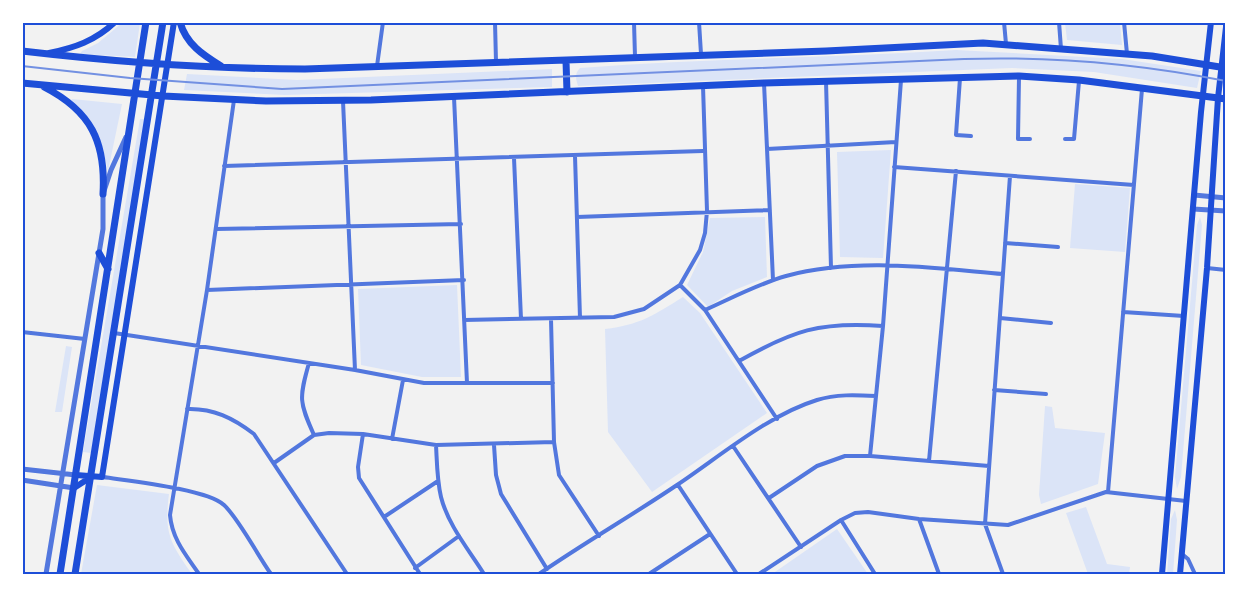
<svg xmlns="http://www.w3.org/2000/svg" width="1248" height="597" font-family="Roboto,sans-serif">
<style>
.green{fill:#dbe4f7}
.lines{fill:none;stroke-linecap:round;stroke-linejoin:round}
.minor{stroke:#5277de;stroke-width:4}
.tertiary{stroke:#5277de;stroke-width:5}
.secondary{stroke:#1d4ed8;stroke-width:6}
.primary{stroke:#1d4ed8;stroke-width:7}
.rail{stroke:#7290e2;stroke-width:2}
.neatline{fill:none;stroke:#1d4ed8;stroke-width:2}
</style>
<rect width="100%" height="100%" fill="#f2f2f2"/>
<path class="green" d="M122,23H140L135,57L80,54L82,51L98,43Z
M1065,23H1120L1122,45L1067,40Z
M956,50L1122,59L1201,71L1197,88L1094,72L1012,68L578,86C576,79 574,74 580,68C705,58 831,58 956,50Z
M552,69V87L285,95L184,90L187,74L297,80Z
M72,99L122,104L108,171L103,149L97,132L71,101Z
M140,119H145L91,453L83,452Z
M891,150L883,258L840,257L837,152Z
M1075,184L1130,188L1125,252L1070,248Z
M765,217L767,277L732,291L708,307L687,285L703,252L710,218Z
M1200,217L1202,225L1181,477L1177,489L1175,477L1197,225Z
M457,285L461,377H422L361,365L358,289Z
M683,297L700,313L767,413L652,492L608,432L605,329C640,325 654,315 683,297Z
M66,346L72,347L62,412H55Z
M1045,406L1052,407L1055,428L1105,433L1098,484L1041,504L1039,495Z
M97,485L169,494C164,533 170,543 192,574H81Z
M1086,507L1107,564L1130,567L1129,574H1088L1066,513Z
M1175,510L1177,520L1173,574H1167L1171,519Z
M837,529L868,574H772Z"/>
<g class="lines">
<path class="minor" d="M495,22L496,62
M634,22L635,57
M699,22L701,54
M1004,22L1006,44
M1059,22L1061,49
M1124,22L1127,54
M377,66L383,22
M1019,77L1018,139H1030
M960,78L956,135L971,136
M826,81L831,268
M764,83L773,280
M454,97L467,383
M343,101L355,370
M1065,139H1074L1079,81
M767,149L896,142
M575,156L580,318
M514,158L521,319
M224,166L703,151
M894,167L1134,185
M577,217L770,210
M216,229L461,224
M1005,243L1058,247
M1207,268L1226,270
M680,285L705,310L777,419
M207,290L464,280
M705,310C732,298 758,284 786,276C856,257 932,268 1003,274
M1123,312L1184,316
M1000,318L1051,323
M551,319L554,442L559,475L599,536
M464,320L614,317L644,309L680,285L700,250L705,233L707,211L703,86
M22,332L85,339
M114,333L355,370L424,383H553
M739,361C792,331 820,321 883,326
M309,363C299,398 299,402 314,435
M994,390L1046,394
M187,409C213,408 233,418 254,434L347,574
M363,434L358,467L359,478L420,574
M392,439L403,380
M436,445C437,463 437,480 441,497C448,525 469,550 484,574
M494,445L496,475L501,494L547,569
M733,446L801,547
M870,456L883,326L901,80
M929,461L956,171
M274,463L314,435L329,433L363,434L436,445L554,442
M103,477C129,481 207,489 224,505C239,519 258,556 271,574
M678,485L737,574
M1108,492L1142,89
M769,498L817,466L845,456H870L989,466
M384,517L438,481
M919,519L939,574
M841,520L875,574
M1182,554L1188,559L1195,574
M415,568L459,536
M199,574C186,555 172,539 170,515L207,290L234,100
M539,574C584,543 631,516 677,485C719,457 768,415 817,400C836,394 856,395 876,396
M649,574L710,534
M759,574L841,520L855,513L868,512L919,519L1008,525L1106,492L1186,501
M1003,574L985,524L1010,176"/>
<path class="tertiary" d="M1194,195L1226,198
M1193,209L1226,211
M22,469L76,475
M22,480L74,488
M46,574L103,229V194L111,170L126,137"/>
<path class="secondary" d="M49,53C74,48 95,41 115,22
M76,475L102,477L174,22
M74,488L91,477
M1162,574L1201,112L1211,22
M1180,574L1207,268L1218,98L1226,27"/>
<path class="primary" d="M180,22C186,44 203,55 221,66
M22,51C116,62 211,69 305,69L826,51L983,43L1152,56L1226,68
M566,61L567,92
M22,83L163,96L266,101L371,100L764,83L1019,76L1079,80L1226,99
M44,87C91,111 106,142 103,194
M99,253L108,269
M60,574L146,22
M75,574L163,22"/>
<path class="rail" d="M22,66L130,78L282,89L964,59C1052,56 1140,64 1226,81"/>
</g>
<rect width="1248" height="597" fill="none" stroke="#ffffff" stroke-width="48"/>
<rect x="24" y="24" width="1200" height="549" class="neatline"/>
</svg>
